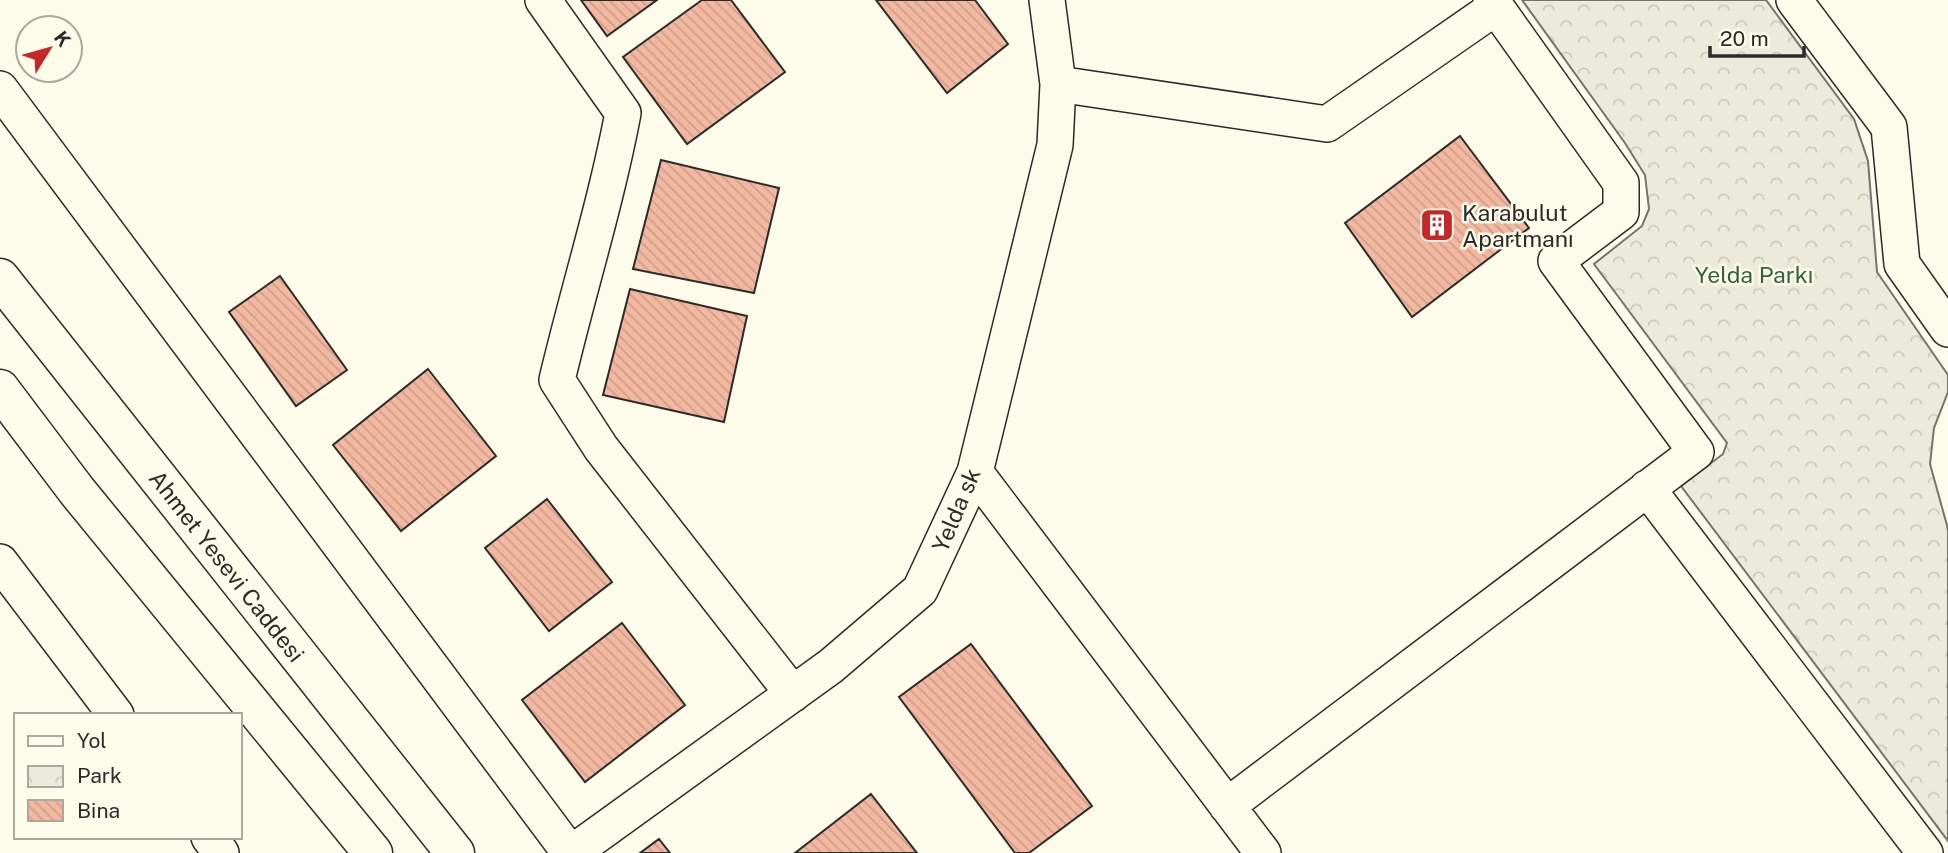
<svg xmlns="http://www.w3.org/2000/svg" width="1948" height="853" font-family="'Public Sans',sans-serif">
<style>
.park{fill:url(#park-crowns);stroke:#74746e;stroke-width:2}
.building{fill:url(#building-back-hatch);stroke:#2b2b2b;stroke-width:2}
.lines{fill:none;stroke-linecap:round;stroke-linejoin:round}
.minor-casing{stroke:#2b2b2b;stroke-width:38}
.major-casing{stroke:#2b2b2b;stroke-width:41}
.minor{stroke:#fdfbea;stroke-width:35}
.major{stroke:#fdfbea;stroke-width:38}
.labels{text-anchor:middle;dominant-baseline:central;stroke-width:5;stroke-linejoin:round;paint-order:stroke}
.poi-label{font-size:23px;fill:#2b2b2b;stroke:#fdfbea;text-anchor:start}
.park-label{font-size:23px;fill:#34623c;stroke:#fdfbea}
.street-label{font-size:23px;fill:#2b2b2b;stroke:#fdfbea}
</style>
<defs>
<pattern id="park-crowns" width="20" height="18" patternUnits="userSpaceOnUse" patternTransform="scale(1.75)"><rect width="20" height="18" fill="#ecebdb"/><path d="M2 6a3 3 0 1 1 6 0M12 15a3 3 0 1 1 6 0" fill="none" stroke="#cbcabc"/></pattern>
<pattern id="building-back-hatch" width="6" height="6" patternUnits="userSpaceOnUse" patternTransform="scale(1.75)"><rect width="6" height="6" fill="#f2b8a0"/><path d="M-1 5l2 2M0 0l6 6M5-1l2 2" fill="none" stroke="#d09e8a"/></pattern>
</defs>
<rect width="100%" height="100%" fill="#fdfbea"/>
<path class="park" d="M1522,0H1766L1854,119L1868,161L1877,272L1948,375V392L1934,428L1930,464L1948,529V841L1681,486L1723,454L1727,443L1594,264L1642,226L1649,209L1645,175L1625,143Z"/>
<path class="building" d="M581,0H657L607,36Z
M702,0H731L785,72L687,144L623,57Z
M876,0H975L1008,44L947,93Z
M1460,136L1529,228L1412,317L1345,223Z
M661,160L779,188L754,293L633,269Z
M280,276L347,370L296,406L229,312Z
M630,289L747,316L724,422L603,395Z
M428,369L496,456L401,531L333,445Z
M547,499L612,582L549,631L485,548Z
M622,623L685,705L585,782L522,700Z
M971,644L1092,806L1029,853H1015L899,697Z
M871,794L917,853H795Z
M659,839L670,853H640Z"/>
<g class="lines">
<g class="minor-casing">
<path id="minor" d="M543,0L623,113C606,203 578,291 557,380L601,448L793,694
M1794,0L1889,127L1902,264L1948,329
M1058,84L1327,124L1496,7
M0,89L570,853
M975,472L1263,853
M1647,488L1925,853
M0,562L116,715
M1227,806L1696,452L1556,261L1621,212V183L1491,0
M209,837L221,853
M572,853L831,666L920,590L975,472L1055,145L1058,84L1047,0"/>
</g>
<g class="major-casing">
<path id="major" d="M0,278L455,853
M0,389L77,491L373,853"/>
</g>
<use href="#minor" class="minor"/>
<use href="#major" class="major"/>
</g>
<defs>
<g id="building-square" transform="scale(1.75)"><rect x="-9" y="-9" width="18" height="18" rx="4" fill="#c62828" stroke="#fdfbea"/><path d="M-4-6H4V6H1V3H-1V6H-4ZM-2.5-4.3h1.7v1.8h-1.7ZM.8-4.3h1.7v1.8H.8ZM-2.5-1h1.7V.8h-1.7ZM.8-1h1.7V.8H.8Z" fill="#fff"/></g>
</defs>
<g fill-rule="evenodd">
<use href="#building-square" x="1437" y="225"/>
</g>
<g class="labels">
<g class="poi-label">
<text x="1462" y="212">Karabulut<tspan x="1462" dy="26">Apartmanı</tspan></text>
</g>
<g class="park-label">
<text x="1754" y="274">Yelda Parkı</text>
</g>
<g class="street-label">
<text transform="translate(956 510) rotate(-67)">Yelda sk</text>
<text transform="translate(227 566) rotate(52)">Ahmet Yesevi Caddesi</text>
</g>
</g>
<rect x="14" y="713" width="228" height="126" fill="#fdfbea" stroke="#a9a89e" stroke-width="2"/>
<rect x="28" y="736" width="35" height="10" fill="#fdfbea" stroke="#a9a89e" stroke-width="2"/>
<text x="77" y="748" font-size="21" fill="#2b2b2b">Yol</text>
<rect x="28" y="766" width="35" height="21" fill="url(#park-crowns)" stroke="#a9a89e" stroke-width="2"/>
<text x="77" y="783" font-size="21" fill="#2b2b2b">Park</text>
<rect x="28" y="800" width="35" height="21" fill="url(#building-back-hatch)" stroke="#a9a89e" stroke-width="2"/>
<text x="77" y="818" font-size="21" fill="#2b2b2b">Bina</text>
<g transform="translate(49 49) rotate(53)"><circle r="33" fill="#fdfbea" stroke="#a9a89e" stroke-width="2"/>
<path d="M0-5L12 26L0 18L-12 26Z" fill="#c62828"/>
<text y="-10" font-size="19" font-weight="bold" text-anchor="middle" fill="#2b2b2b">K</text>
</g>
<path d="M1710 46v10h94v-10" fill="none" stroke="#2b2b2b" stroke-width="3.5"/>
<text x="1720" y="46" font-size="21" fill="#2b2b2b" stroke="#fdfbea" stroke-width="5" paint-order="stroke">20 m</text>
</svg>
